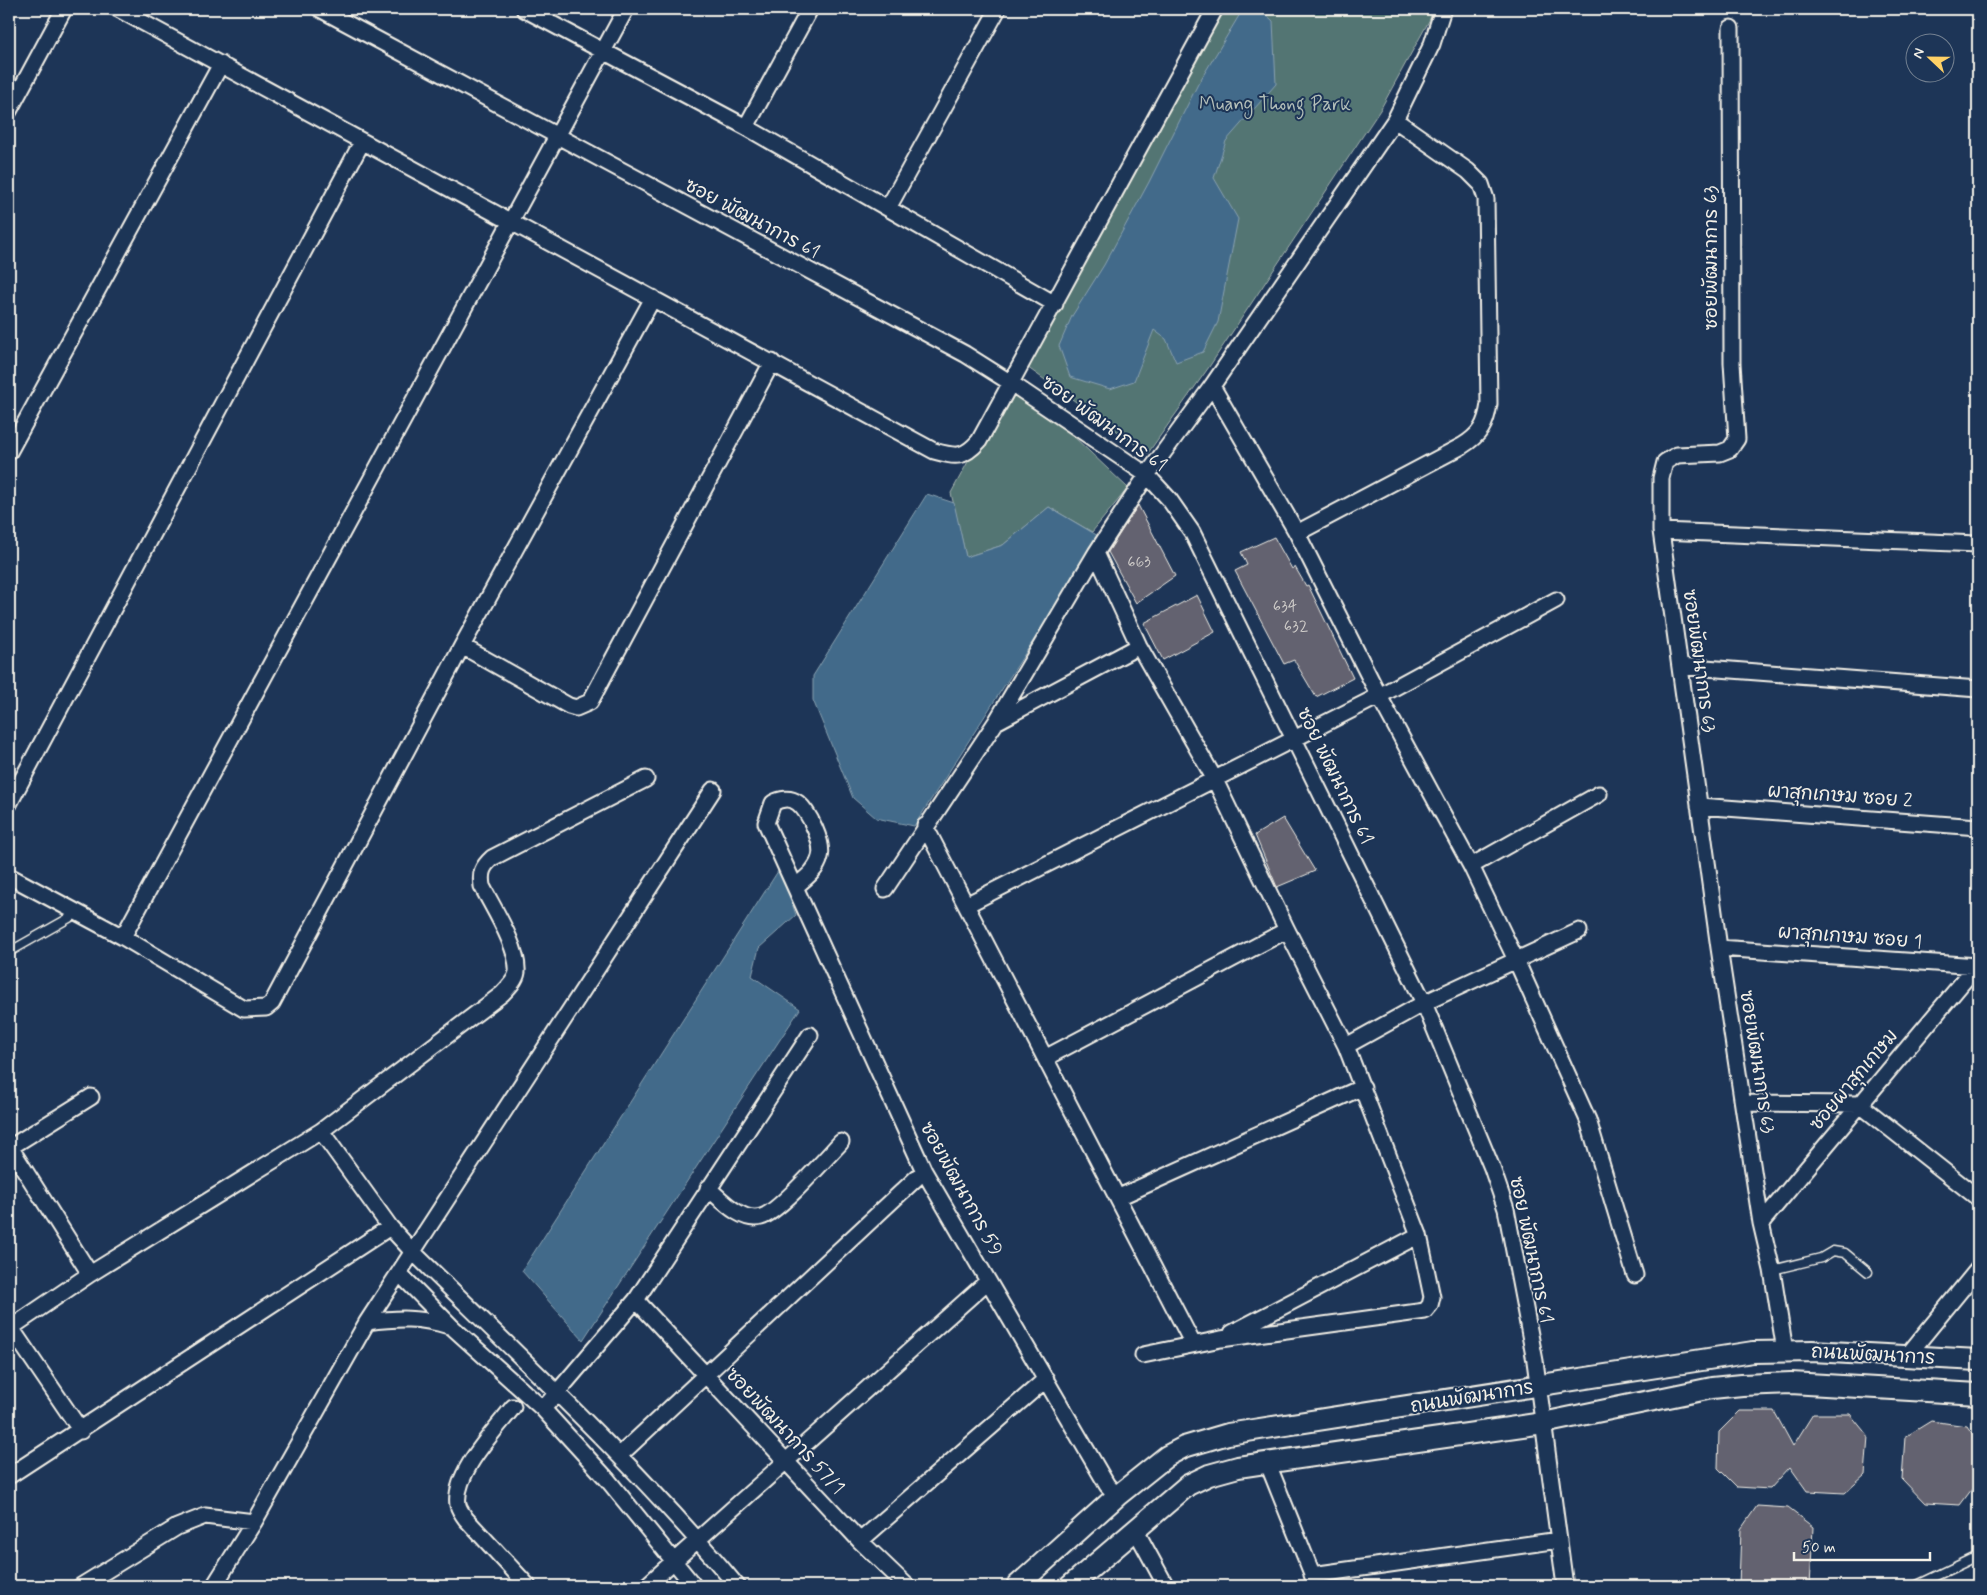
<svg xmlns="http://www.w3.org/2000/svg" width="1987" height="1595" font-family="Mynerve,'Playpen Sans Thai',sans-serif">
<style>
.green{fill:#537473;stroke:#a4b2ae}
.water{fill:#426b8a;stroke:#89a1b0}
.building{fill:#64626f;stroke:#f4f1e8}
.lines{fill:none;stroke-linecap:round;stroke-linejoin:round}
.service-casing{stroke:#f4f1e8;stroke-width:11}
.minor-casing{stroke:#f4f1e8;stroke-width:19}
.secondary-casing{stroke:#f4f1e8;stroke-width:24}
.service{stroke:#1d3557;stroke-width:8}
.minor{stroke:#1d3557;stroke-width:15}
.secondary{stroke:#1d3557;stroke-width:20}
.labels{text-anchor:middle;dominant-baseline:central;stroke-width:4;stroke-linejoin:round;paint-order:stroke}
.number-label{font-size:16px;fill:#d0cdca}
.park-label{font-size:19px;fill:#b4bfb9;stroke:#1d3557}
.street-label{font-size:19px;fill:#f4f1e8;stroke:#1d3557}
</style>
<rect width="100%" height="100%" fill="#1d3557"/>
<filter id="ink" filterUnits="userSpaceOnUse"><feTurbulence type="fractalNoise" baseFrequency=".02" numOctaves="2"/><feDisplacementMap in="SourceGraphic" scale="10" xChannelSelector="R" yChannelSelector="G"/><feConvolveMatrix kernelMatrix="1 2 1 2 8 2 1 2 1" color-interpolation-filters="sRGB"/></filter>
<g filter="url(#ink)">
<path class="green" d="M1223,9H1432L1430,19L1380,110L1209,367L1148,453L1024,365Z
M1013,379L1128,488L1092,532L1049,507L1003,545L966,557L951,493Z"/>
<path class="water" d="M1243,9H1260L1273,21L1276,84L1226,141L1214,178L1238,219L1218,322L1203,352L1176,362L1166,339L1154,330L1134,381L1110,389L1070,377L1059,346L1072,316L1104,265L1149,182L1198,84Z
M927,494L954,503L966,557L1003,545L1049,507L1100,537L914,826L876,818L853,798L813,700V676Z
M780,868L796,915L759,948L752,976L800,1009L583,1340L522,1271Z"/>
<path class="building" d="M1138,505L1175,576L1136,603L1108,552Z
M1274,537L1292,569L1295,567L1306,586L1308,585L1353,678L1316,697L1294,660L1284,664L1235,571L1247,565L1241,552Z
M1197,595L1215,632L1163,660L1144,623Z
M1283,818L1315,871L1277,887L1255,835Z
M1740,1411H1774L1793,1446L1813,1414H1850L1868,1436L1865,1475L1845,1493L1807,1491L1790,1467L1770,1489L1737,1487L1718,1468L1719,1432Z
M1931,1421L1967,1426L1978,1442V1490L1972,1489L1960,1505L1925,1503L1902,1479L1905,1437Z
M1757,1506L1788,1508L1813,1527L1810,1586H1739L1741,1529Z"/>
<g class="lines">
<g class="service-casing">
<path id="service" d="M9,952L78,913
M1772,1270L1821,1258L1833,1251L1845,1253L1868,1272
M1915,1586L1978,1556"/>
</g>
<g class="minor-casing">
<path id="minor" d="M118,9L934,451C956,457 963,459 979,441L1215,9
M320,9L965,354L1011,383L1147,475L1169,499L1192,532L1424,1003L1492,1168L1506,1209L1535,1361L1565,1586
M524,9L746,127L1055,304
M1731,28L1732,363L1737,439L1730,449L1720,453L1677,455L1665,462L1661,478V531L1719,948L1761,1223L1772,1270L1785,1351
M9,111L64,9
M746,127L810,9
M888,208L998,9
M1212,386L1297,533L1379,696L1471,866L1516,960L1588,1120L1635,1275
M9,452L221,64
M1661,531L1978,544
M1297,533L1462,446C1480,435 1486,425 1489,404L1486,199L1481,184L1468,171L1395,120
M1096,553L1139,646L1214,778L1287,930L1346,1046L1419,1235L1432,1297L1430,1305L1425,1311L1221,1339L1143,1355
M462,646L569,706L576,708L590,702L772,362
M1680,666L1978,689
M996,722L1139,646
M9,804L362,142
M1699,806L1978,827
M925,826L1193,1344
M1471,866L1599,794
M9,876L123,937L244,1009L266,1008L272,1003L462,646L653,298
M795,887C806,878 817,870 820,857C824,843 809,812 798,803C790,797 780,799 773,803L766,823L924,1171L1107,1485L1117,1496
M885,889L996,722L1096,553L1147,475L1212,386L1395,120L1432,44L1443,9
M966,905L1379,696L1556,600
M123,937L626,9
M1719,948L1978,966
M1346,1046L1424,1003L1579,931
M1045,1058L1287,930
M1743,1103L1859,1104L1978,1198
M321,1131L390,1227L412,1251C523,1360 637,1466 737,1586
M10,1147L90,1274
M9,1148L91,1097
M708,1188C721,1199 742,1223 761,1217C778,1213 826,1158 841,1142
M1119,1197L1363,1087
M1761,1223L1978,964
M399,1273L451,1326L543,1409L607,1479L694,1586
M636,1300L860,1541L907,1586
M367,1322C397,1318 420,1317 449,1326
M11,1328L81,1431
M9,1329L90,1274L321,1131L502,994C508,988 516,980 517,972C519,948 493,908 482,886C480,873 482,867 492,858L646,779
M1232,1333L1419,1235
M1907,1356L1978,1269
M513,1407C495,1431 453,1473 458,1505C459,1509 463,1515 466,1519L528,1586
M543,1409L636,1300L810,1035
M620,1455L924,1171
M1268,1464L1317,1586
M9,1476L390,1227
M1135,1529L1166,1586
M860,1541L1046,1379
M1312,1575L1559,1540
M81,1586L177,1527L205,1516L254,1522
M214,1586L254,1522L367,1322L713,790
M646,1586L988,1281"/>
</g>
<g class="secondary-casing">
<path id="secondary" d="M1017,1586L1117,1496L1167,1456L1184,1447L1228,1434L1753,1352L1812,1351L1978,1360
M1070,1586L1188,1485L1209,1475L1238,1467L1543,1423L1712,1388L1742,1385L1791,1383L1978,1394"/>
</g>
<use href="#service" class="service"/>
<use href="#minor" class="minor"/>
<use href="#secondary" class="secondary"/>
</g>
</g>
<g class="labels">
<g class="number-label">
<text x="1139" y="562">663</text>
<text x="1285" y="606">634</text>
<text x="1296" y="626">632</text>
</g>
<g class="park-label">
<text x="1275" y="104">Muang Thong Park</text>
</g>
<g class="street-label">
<text transform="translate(752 219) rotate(28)">ซอย พัฒนาการ 61</text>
<text transform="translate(1711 258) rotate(-90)">ซอยพัฒนาการ 63</text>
<text transform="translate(1104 424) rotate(36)">ซอย พัฒนาการ 61</text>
<text transform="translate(1699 661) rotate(82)">ซอยพัฒนาการ 63</text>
<text transform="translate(1335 776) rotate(64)">ซอย พัฒนาการ 61</text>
<text transform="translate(1840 796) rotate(4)">ผาสุกเกษม ซอย 2</text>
<text transform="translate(1850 937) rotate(4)">ผาสุกเกษม ซอย 1</text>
<text transform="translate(1757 1062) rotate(81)">ซอยพัฒนาการ 63</text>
<text transform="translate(1854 1080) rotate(-50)">ซอยผาสุกเกษม</text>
<text transform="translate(961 1189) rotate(61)">ซอยพัฒนาการ 59</text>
<text transform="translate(1531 1250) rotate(78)">ซอย พัฒนาการ 61</text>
<text transform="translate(1873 1355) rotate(3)">ถนนพัฒนาการ</text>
<text transform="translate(1472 1397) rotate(-9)">ถนนพัฒนาการ</text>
<text transform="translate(785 1431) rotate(47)">ซอยพัฒนาการ 57/1</text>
</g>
</g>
<rect width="1987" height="1595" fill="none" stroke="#1d3557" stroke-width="30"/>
<rect x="15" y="15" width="1957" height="1565" fill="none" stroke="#f4f1e8" stroke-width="2" filter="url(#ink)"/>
<g transform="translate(1930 58) rotate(292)"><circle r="24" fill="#1d3557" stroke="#738091"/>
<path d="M0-4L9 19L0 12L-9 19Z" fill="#ffd166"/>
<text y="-8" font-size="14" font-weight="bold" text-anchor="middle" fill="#f4f1e8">N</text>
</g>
<path d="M1794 1552v8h136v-8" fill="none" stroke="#f4f1e8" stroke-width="2.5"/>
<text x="1802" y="1552" font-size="15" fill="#f4f1e8" stroke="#1d3557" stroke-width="4" paint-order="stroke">50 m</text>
</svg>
